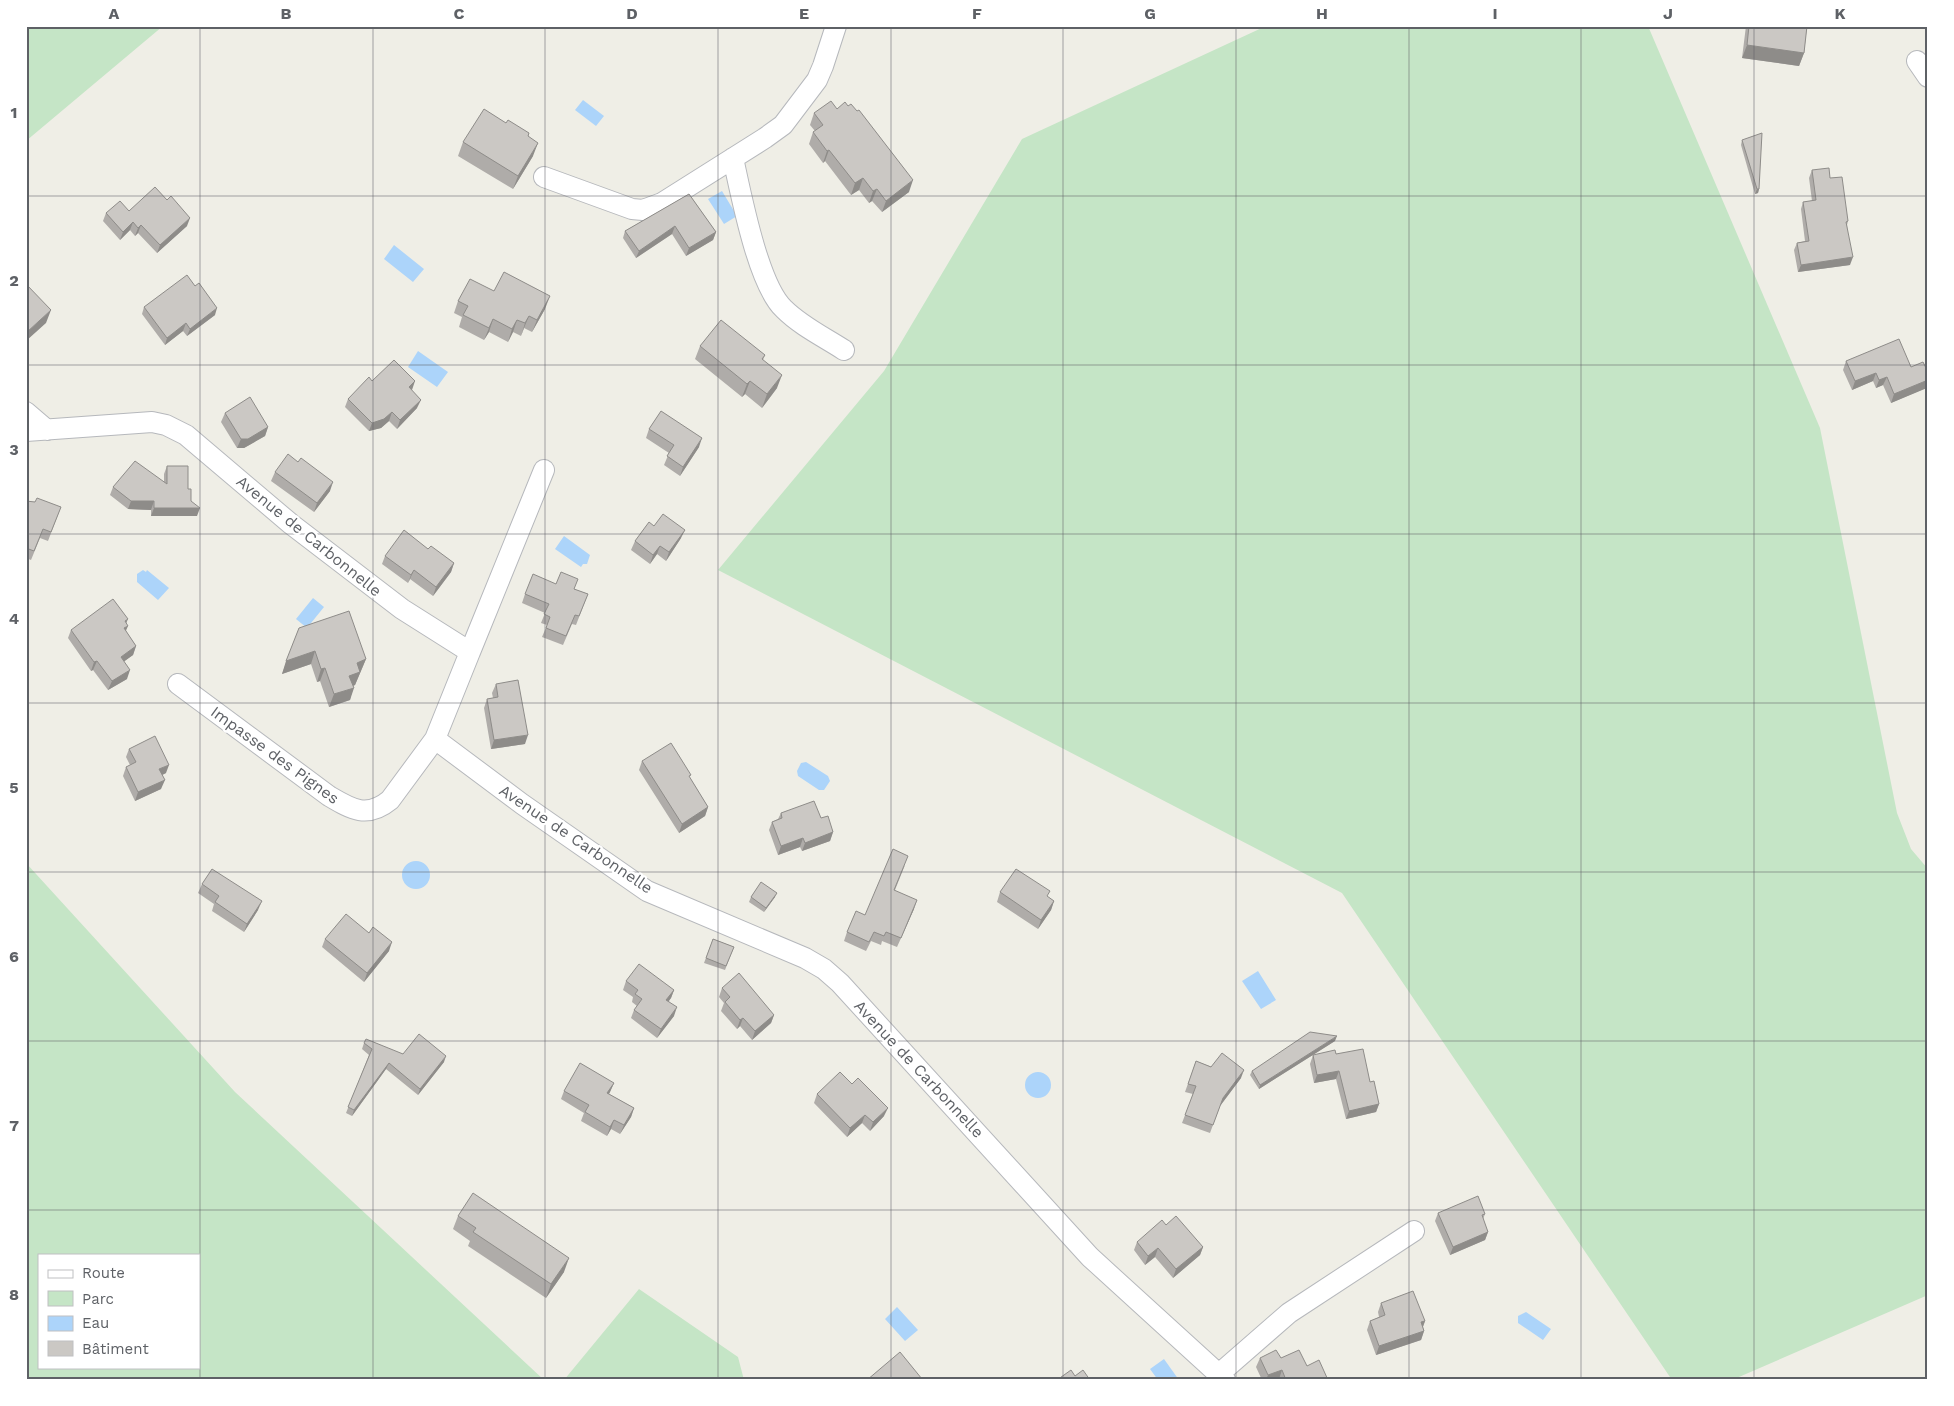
<svg xmlns="http://www.w3.org/2000/svg" width="1954" height="1406" font-family="'Work Sans',sans-serif">
<style>
.green{fill:#c5e5c6;fill-rule:evenodd}
.water{fill:#acd4fa}
.lines{fill:none;stroke-linecap:round;stroke-linejoin:round}
.minor-casing{stroke:#b6b8bc;stroke-width:22}
.minor{stroke:#fff;stroke-width:20}
.wall{fill:#afaca9}
.shaded-wall{fill:#8e8c89}
.building{fill:#cbc8c4;stroke:#8e8c89}
.grid{fill:none;stroke:#5e6166;stroke-width:1;stroke-opacity:0.55}
.labels{text-anchor:middle;dominant-baseline:central;stroke-width:4.5;stroke-linejoin:round;paint-order:stroke}
.street-label{font-size:16px;fill:#5e6166;stroke:#fff}
.neatline{fill:none;stroke:#5e6166;stroke-width:2}
.grid-label{font-size:16px;text-anchor:middle;font-weight:bold;fill:#5e6166}
</style>
<rect width="100%" height="100%" fill="#efeee6"/>
<path class="green" d="M26,26H163L26,141Z
M1266,26H1648L1820,428L1897,813L1911,849L1928,869V1295L1732,1380H1672L1342,893L718,570L884,371L1022,139Z
M26,863L235,1092L544,1380H26ZM39,1255H199V1367H39Z
M639,1289L738,1357L744,1380H564Z"/>
<path class="water" d="M583,100L604,116L596,126L575,110Z
M722,191L737,216L724,224L708,199Z
M394,245L424,269L413,282L384,259Z
M418,351L448,372L437,387L408,367Z
M564,536L590,555L587,564H583L581,567L555,549Z
M143,570L146,572L147,570L169,588L158,600L137,582V574Z
M313,598L324,607L307,628L296,619Z
M806,762L828,776L830,781L824,790H819L798,776L797,771L801,763Z
M402 875a14 14 0 1 1 28 0a14 14 0 1 1-28 0Z
M1258,971L1276,1000L1261,1009L1242,981Z
M1025 1085a13 13 0 1 1 26 0a13 13 0 1 1-26 0Z
M897,1307L918,1330L905,1341L885,1319Z
M1526,1312L1551,1329L1543,1340L1518,1323V1316Z
M1164,1359L1179,1380H1158L1150,1369Z"/>
<g class="lines">
<g class="minor-casing">
<path id="minor" d="M1917,61L1928,77
M733,158C741,194 758,285 784,309C801,326 824,337 844,350
M544,177L632,209L643,210L662,203L765,138L783,125L817,80L823,66L836,26
M26,412L47,430
M26,431L152,422L166,425L186,435L291,524L402,609L470,652L435,739L522,804L647,891L805,958L824,969L840,983L1090,1257L1225,1380
M470,652L544,470
M178,684L329,796C351,809 367,819 390,800L435,739
M1219,1374L1289,1313L1414,1231"/>
</g>
<use href="#minor" class="minor"/>
</g>
<path class="wall" d="M1746,26H1807L1804,53L1799,66L1742,58Z
M837,109L909,192L882,212L872,201L869,203L859,190L851,195L825,161L823,163L809,144L813,132L815,131L810,125L814,113Z
M506,123L529,133L528,137L533,156L513,189L458,156L463,142Z
M1742,140L1759,189L1758,193L1755,194L1741,145Z
M1812,170L1830,178L1848,221L1847,225L1850,265L1798,272L1794,250L1797,243L1805,241L1801,209L1803,202L1812,201L1809,178Z
M689,194L716,232L713,240L686,256L672,234L636,258L623,238L625,231Z
M129,211L187,226L157,253L138,233L135,236L130,230L120,240L103,221L106,213Z
M494,291L545,309L532,332L524,328L521,336L513,332L508,342L489,332L484,340L459,327L462,317L454,313L458,301Z
M144,307L215,315L187,336L183,331L165,345L142,314Z
M700,346L765,355L763,360L777,388L762,408L745,394L742,397L695,359Z
M1846,361L1911,367L1928,372V387L1891,403L1883,385L1876,388L1873,381L1852,390L1843,370Z
M372,381L411,390L417,408L397,429L389,421L381,428L369,431L345,407L348,399Z
M225,413L268,427L265,436L244,448H237L221,422Z
M649,429L699,447L680,476L664,465L669,453L646,438Z
M167,466L188,489L191,501L197,516H151V510L128,509L110,495L113,487L164,482V474Z
M275,472L330,491L314,512L271,481Z
M26,501L61,507L48,541L40,538L31,560L26,558Z
M654,526L681,538L666,561L657,554L650,564L631,550L635,541Z
M428,549L454,563L451,572L433,596L410,579L408,583L382,564L385,556Z
M556,584L574,589L588,594L576,625L572,624L563,645L542,637L547,625L541,623L545,613L522,603L525,594Z
M126,623V631L136,646L133,655L124,661L127,679L108,690L93,670L91,671L68,638L71,630Z
M299,628L366,659L355,685L353,686L350,700L329,707L320,681L317,682L311,664L282,674Z
M496,684L525,744L491,749L484,708L487,699L493,698L492,693Z
M129,749L166,773L162,775L161,789L135,801L123,776L126,767L130,765L126,757Z
M642,761L690,778L708,807L705,816L679,833L639,770Z
M781,813L821,818L833,832L830,841L802,851L800,847L778,855L769,830L772,822L778,819Z
M905,865L895,890L914,909L897,947L882,941L881,945L871,941L866,951L844,941L847,932L865,915Z
M202,884L258,910L244,932L212,911L214,904L198,893Z
M1000,892L1048,897L1054,901L1051,910L1038,929L997,902Z
M751,897H775L764,912L749,902Z
M325,939L389,951L364,982L322,947Z
M713,939L734,947L725,970L704,963Z
M626,981L674,990L671,998L669,1001L674,1016L657,1038L631,1018L634,1010L637,1006L632,1002L633,997L623,990Z
M722,988L774,1015L771,1023L752,1040L740,1026L737,1029L721,1011L724,1003L719,997Z
M1335,1041L1259,1089L1250,1075L1252,1071Z
M364,1043L403,1054L444,1062L418,1095L386,1069L352,1116L346,1113L369,1055L362,1049Z
M1336,1054L1379,1104L1376,1112L1346,1119L1336,1079L1314,1083L1310,1064L1313,1055Z
M1196,1061L1241,1078L1220,1106L1210,1133L1182,1123L1193,1094L1185,1092Z
M614,1083L609,1094L634,1108L631,1117L620,1134L611,1129L607,1136L581,1121L584,1113L561,1099L564,1091Z
M817,1094L884,1116L870,1131L862,1123L847,1137L814,1103Z
M1438,1213L1485,1214L1483,1219L1488,1232L1485,1240L1450,1255L1435,1221Z
M458,1216L564,1272L546,1298L468,1246L470,1241L453,1229Z
M1166,1225L1203,1247L1200,1255L1173,1278L1155,1257L1145,1265L1134,1250L1137,1242Z
M1381,1303L1425,1321L1423,1327L1424,1331L1421,1340L1376,1355L1367,1330L1370,1321L1379,1317L1378,1312Z
M1260,1358H1281L1307,1366L1328,1380H1279V1379L1276,1380H1262L1256,1367Z"/>
<path class="shaded-wall" d="M1747,45L1804,53L1799,66L1742,58Z
M538,143L533,156L513,189L518,176Z
M829,150L825,161L823,163L827,151Z
M863,178L859,190L851,195L855,183Z
M913,180L909,192L882,212L886,201Z
M877,189L872,201L869,203L873,191Z
M1757,189H1759L1758,193L1755,194Z
M190,218L187,226L157,253L160,245Z
M133,222L130,230L120,240L123,232Z
M141,225L138,233L135,236L138,228Z
M675,226L672,234L636,258L639,251Z
M716,232L713,240L686,256L689,248Z
M1853,257L1850,265L1798,272L1801,265Z
M550,296L545,309L532,332L537,320Z
M217,308L215,315L187,336L190,329Z
M51,310L46,323L26,341V334L27,332Z
M529,316L524,328L521,336L525,323Z
M493,319L489,332L484,340L489,328Z
M517,320L513,332L508,342L512,329Z
M186,323L183,331L165,345L167,338Z
M1876,373L1873,381L1852,390L1855,381Z
M782,375L777,388L762,408L767,394Z
M1887,377L1883,385L1876,388L1879,380Z
M1928,380L1927,388L1891,403L1894,394Z
M415,381L412,390L406,396L409,387Z
M750,381L745,394L742,397L747,384Z
M421,400L417,408L397,429L400,420Z
M392,412L389,421L381,428L369,431L372,423Z
M268,427L265,436L244,448H237L241,439Z
M702,438L699,447L680,476L683,467Z
M333,482L330,491L314,512L317,503Z
M131,501H154L151,510L128,509Z
M154,508H200L197,516H151Z
M685,530L681,538L666,561L669,552Z
M660,546L657,554L650,564L653,555Z
M454,563L451,572L433,596L436,587Z
M414,570L410,579L408,583L411,575Z
M128,619L124,628L128,626L124,635L121,637L125,621Z
M136,646L133,655L118,666L121,657Z
M315,651L311,664L282,674L286,661Z
M366,659L355,685L345,689L349,676L357,663Z
M97,661L93,670L91,671L94,662Z
M325,668L320,681L317,682L321,669Z
M130,670L127,679L108,690L112,681Z
M354,688L350,700L329,707L334,694Z
M528,735L525,744L491,749L494,740Z
M169,765L166,773L156,778L159,769Z
M165,780L161,789L135,801L138,792Z
M708,807L705,816L679,833L682,824Z
M833,832L830,841L802,851L805,843Z
M803,838L800,847L778,855L781,846Z
M777,893L775,897L764,912L766,908Z
M917,900L914,909L897,947L901,938Z
M262,901L258,910L244,932L247,924Z
M1054,901L1051,910L1038,929L1041,920Z
M392,942L389,951L364,982L367,973Z
M674,990L671,998L663,1008L666,1000Z
M677,1007L674,1016L657,1038L661,1029Z
M774,1015L771,1023L752,1040L755,1031Z
M743,1018L740,1026L737,1029L740,1020Z
M1337,1036L1335,1041L1259,1089L1260,1085Z
M446,1056L444,1062L418,1095L420,1089Z
M389,1063L386,1069L352,1116L354,1110Z
M1244,1070L1241,1078L1220,1106L1210,1133L1223,1098Z
M1339,1071L1336,1079L1314,1083L1317,1075Z
M614,1083L610,1092L604,1102L607,1093Z
M1379,1104L1376,1112L1346,1119L1349,1111Z
M634,1108L631,1117L620,1134L624,1125Z
M888,1108L884,1116L870,1131L873,1122Z
M865,1115L862,1123L847,1137L850,1128Z
M614,1120L611,1129L607,1136L610,1127Z
M1488,1232L1485,1240L1450,1255L1453,1247Z
M1203,1247L1200,1255L1173,1278L1176,1269Z
M1158,1248L1155,1257L1145,1265L1148,1256Z
M569,1258L564,1272L546,1298L551,1284Z
M1425,1321L1422,1329L1421,1322Z
M1424,1331L1421,1340L1376,1355L1379,1346Z
M1282,1370L1279,1379L1276,1380H1266L1268,1375Z"/>
<path class="building" d="M1749,26H1807L1804,53L1747,45Z
M831,101L837,109L845,102L848,106L851,104L857,111L859,110L913,180L886,201L877,189L873,191L863,178L855,183L829,150L827,151L813,132L823,125L814,113Z
M484,109L506,123L508,120L529,133L528,136L538,143L518,176L463,142Z
M1762,133L1759,189H1757L1742,140Z
M1829,168L1830,178L1842,177L1848,221L1846,222L1853,257L1801,265L1797,243L1809,241L1803,202L1816,200L1812,170Z
M155,187L167,200L171,196L190,218L160,245L141,225L138,228L133,222L123,232L106,213L120,201L129,211Z
M689,194L716,232L689,248L675,226L639,251L625,231Z
M504,272L550,296L537,320L529,316L525,323L517,320L512,329L493,319L489,328L463,315L468,306L458,301L470,279L494,291Z
M187,275L195,286L199,283L217,308L190,329L186,323L167,338L144,307Z
M26,284L51,310L27,332L26,330Z
M721,320L765,355L762,359L782,375L767,394L750,381L747,384L700,346Z
M1899,339L1911,367L1923,362L1928,372V380L1894,394L1887,377L1879,380L1876,373L1855,381L1846,361Z
M394,360L415,381L409,387L421,400L400,420L392,412L384,419L372,423L348,399L369,377L372,381Z
M250,397L268,427L248,439H241L225,413Z
M661,411L702,438L683,467L667,456L674,445L649,429Z
M288,454L298,462L301,458L333,482L317,503L275,472Z
M135,461L167,484V466H188V489H191V501L200,508H154V501H131L113,487Z
M37,498L61,507L51,532L43,529L34,551L26,548V501L35,502Z
M663,514L685,530L669,552L660,546L653,555L635,541L649,522L654,526Z
M404,530L428,549L431,546L454,563L436,587L414,570L411,575L385,556Z
M561,572L578,579L574,589L588,594L579,616L575,615L566,636L546,628L550,617L544,614L549,604L525,594L533,574L556,584Z
M113,599L128,619L125,621L128,626L124,628L136,646L121,657L130,670L112,681L97,661L94,662L71,630Z
M349,611L366,659L357,663L360,672L349,676L354,688L334,694L325,668L321,669L315,651L286,661L299,628Z
M518,680L528,735L494,740L487,699L498,697L496,684Z
M155,736L169,765L159,769L165,780L138,792L126,767L136,762L129,749Z
M671,743L691,775L689,776L708,807L682,824L642,761Z
M814,801L821,818L828,816L833,832L805,843L803,838L781,846L772,822L782,818L781,813Z
M893,849L908,856L894,890L917,900L901,938L886,932L884,936L874,932L869,942L847,932L856,911L865,915Z
M212,869L262,901L247,924L215,902L219,896L202,884Z
M1016,869L1050,891L1047,896L1054,901L1041,920L1000,892Z
M761,882L777,893L766,908L751,897Z
M346,914L369,933L373,927L392,942L367,973L325,939Z
M713,939L734,947L726,966L706,958Z
M639,964L674,990L666,1000L677,1007L661,1029L634,1010L642,999L635,994L638,990L626,981Z
M739,973L774,1015L755,1031L743,1018L740,1020L725,1002L730,997L722,988Z
M1310,1032L1337,1036L1260,1085L1252,1071Z
M419,1034L446,1056L420,1089L389,1063L354,1110L348,1107L372,1049L364,1043L366,1039L403,1054Z
M1363,1049L1370,1082L1374,1081L1379,1104L1349,1111L1339,1071L1317,1075L1313,1055L1335,1050L1336,1054Z
M1222,1053L1244,1070L1223,1098L1213,1125L1185,1115L1196,1086L1188,1084L1196,1061L1211,1067Z
M580,1063L614,1083L607,1093L634,1108L624,1125L614,1120L610,1127L585,1112L589,1105L564,1091Z
M840,1072L852,1084L858,1078L888,1108L873,1122L865,1115L850,1128L817,1094Z
M473,1193L569,1258L551,1284L473,1232L476,1228L458,1216Z
M1478,1196L1485,1214L1482,1215L1488,1232L1453,1247L1438,1213Z
M1176,1216L1203,1247L1176,1269L1158,1248L1148,1256L1137,1242L1162,1220L1166,1225Z
M1413,1291L1425,1321L1421,1322L1424,1331L1379,1346L1370,1321L1385,1315L1381,1303Z
M1276,1350L1281,1358L1299,1350L1307,1366L1319,1360L1328,1380H1286L1282,1370L1268,1375L1260,1358Z
M900,1352L922,1379L921,1380H867Z
M1071,1370L1075,1376L1083,1370L1090,1380H1057Z"/>
<path class="grid" d="M200,26V1380M373,26V1380M545,26V1380M718,26V1380M891,26V1380M1063,26V1380M1236,26V1380M1409,26V1380M1581,26V1380M1754,26V1380M26,196H1928M26,365H1928M26,534H1928M26,703H1928M26,872H1928M26,1041H1928M26,1210H1928"/>
<g class="labels">
<g class="street-label">
<text transform="translate(309 536) rotate(39)">Avenue de Carbonnelle</text>
<text transform="translate(275 755) rotate(36)">Impasse des Pignes</text>
<text transform="translate(576 839) rotate(34)">Avenue de Carbonnelle</text>
<text transform="translate(919 1069) rotate(47)">Avenue de Carbonnelle</text>
</g>
</g>
<rect width="1954" height="1406" fill="none" stroke="#ffffff" stroke-width="55"/>
<rect x="38" y="1254" width="162" height="115" fill="#ffffff" stroke="#bfc0c2"/>
<rect x="48" y="1270" width="25" height="8" fill="#ffffff" stroke="#bfc0c2"/>
<text x="82" y="1278" font-size="15" fill="#5e6166">Route</text>
<rect x="48" y="1291" width="25" height="15" fill="#c5e5c6" stroke="#bfc0c2"/>
<text x="82" y="1304" font-size="15" fill="#5e6166">Parc</text>
<rect x="48" y="1316" width="25" height="15" fill="#acd4fa" stroke="#bfc0c2"/>
<text x="82" y="1328" font-size="15" fill="#5e6166">Eau</text>
<rect x="48" y="1341" width="25" height="15" fill="#cbc8c4" stroke="#bfc0c2"/>
<text x="82" y="1354" font-size="15" fill="#5e6166">Bâtiment</text>
<rect x="28" y="28" width="1898" height="1350" class="neatline"/>
<g class="grid-label">
<text x="114" y="19">A</text>
<text x="286" y="19">B</text>
<text x="459" y="19">C</text>
<text x="632" y="19">D</text>
<text x="804" y="19">E</text>
<text x="977" y="19">F</text>
<text x="1150" y="19">G</text>
<text x="1322" y="19">H</text>
<text x="1495" y="19">I</text>
<text x="1668" y="19">J</text>
<text x="1840" y="19">K</text>
<text x="14" y="118">1</text>
<text x="14" y="286">2</text>
<text x="14" y="455">3</text>
<text x="14" y="624">4</text>
<text x="14" y="793">5</text>
<text x="14" y="962">6</text>
<text x="14" y="1131">7</text>
<text x="14" y="1300">8</text>
</g>
</svg>
